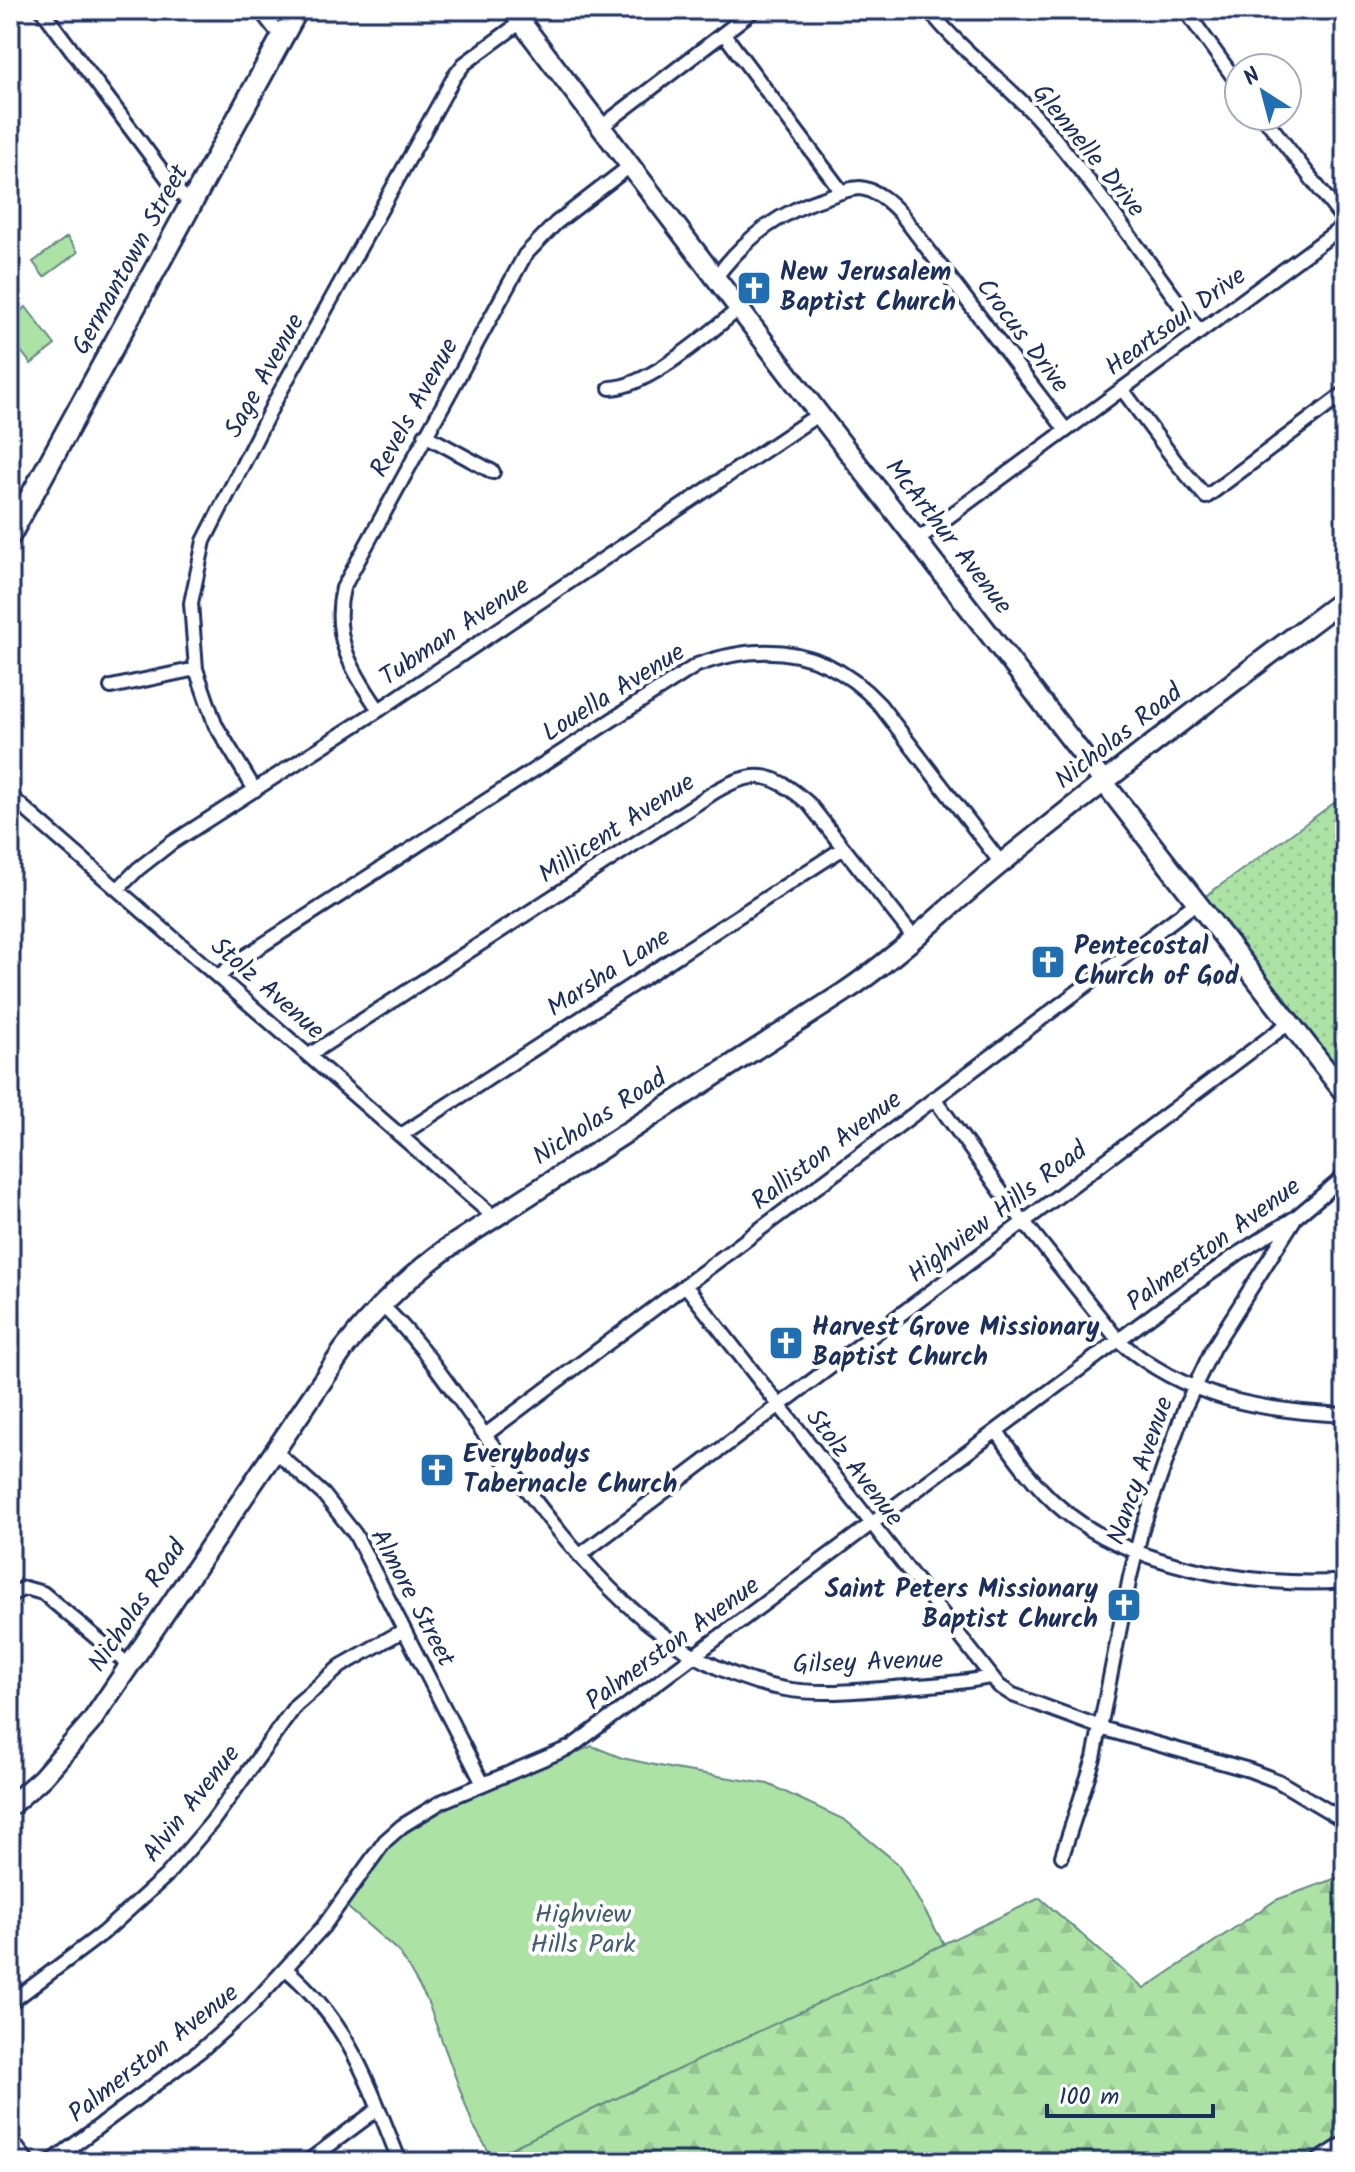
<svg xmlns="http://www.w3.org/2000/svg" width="1355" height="2172" font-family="Kalam,sans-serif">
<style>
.grass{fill:url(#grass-dots);stroke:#648882;stroke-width:2}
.forest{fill:url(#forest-firs);stroke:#648882;stroke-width:2}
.park{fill:#ade2a5;stroke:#648882;stroke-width:2}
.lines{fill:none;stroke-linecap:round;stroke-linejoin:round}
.street-casing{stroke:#1b2f5e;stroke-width:18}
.secondary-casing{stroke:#1b2f5e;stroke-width:24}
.primary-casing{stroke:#1b2f5e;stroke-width:26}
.street{stroke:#fff;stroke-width:12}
.secondary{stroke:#fff;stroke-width:18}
.primary{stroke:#fff;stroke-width:20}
.labels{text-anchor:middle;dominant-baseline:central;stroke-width:8;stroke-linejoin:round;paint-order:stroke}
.street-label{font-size:26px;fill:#1b2f5e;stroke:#fff}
.poi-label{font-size:26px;font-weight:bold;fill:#1b2f5e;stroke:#fff;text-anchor:start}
.park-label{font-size:26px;fill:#405c70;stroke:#fff}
</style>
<defs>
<pattern id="grass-dots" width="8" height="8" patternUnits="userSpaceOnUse" patternTransform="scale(2)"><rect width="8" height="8" fill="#ade2a5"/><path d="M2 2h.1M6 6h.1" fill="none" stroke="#94c290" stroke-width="1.8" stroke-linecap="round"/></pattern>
<pattern id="forest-firs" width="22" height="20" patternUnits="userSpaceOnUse" patternTransform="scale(2)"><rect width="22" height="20" fill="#ade2a5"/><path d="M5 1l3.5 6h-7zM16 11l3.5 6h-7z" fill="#94c290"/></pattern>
</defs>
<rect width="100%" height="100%" fill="#fff"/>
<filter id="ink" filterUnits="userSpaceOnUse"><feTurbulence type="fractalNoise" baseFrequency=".0125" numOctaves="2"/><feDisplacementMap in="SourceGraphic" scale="16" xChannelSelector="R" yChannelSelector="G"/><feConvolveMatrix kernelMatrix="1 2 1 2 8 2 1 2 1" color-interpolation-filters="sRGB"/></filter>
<g filter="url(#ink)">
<path class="grass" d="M1345,795V1094L1196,903Z"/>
<path class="forest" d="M1345,1875V2162H494L492,2157L1040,1898L1144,1989L1276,1900Z"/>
<path class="park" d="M67,237L78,252L44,277L33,262Z
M26,307L55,345L31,364L10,337V319Z
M592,1746L622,1758L674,1769L768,1784L845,1820L897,1863L944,1944L492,2157L473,2125L427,2000L400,1953L346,1906C378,1860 392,1835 443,1806Z"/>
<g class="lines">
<g class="street-casing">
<path id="street" d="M42,10L177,191L192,203
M260,10L274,28L284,34
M929,10C962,52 1006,82 1041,122C1098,189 1148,262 1200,332
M1185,10L1239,85
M724,34L842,192
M1263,116L1345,222
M601,127L754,10
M716,277C747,236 781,211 830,196C840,192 850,188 860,188C877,190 890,202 901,214L1065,429
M610,388C649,387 708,333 739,309
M1122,389L1176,462L1206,497L1345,393
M425,435L493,472
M917,540L1345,225
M111,687L196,669
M379,710C352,671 331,637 343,588L525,255L556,223L630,166
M255,790L215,724L196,669L191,603L204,541L274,403L454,77L464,64L521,22
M10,796L494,1217
M118,889L138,869L170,844L379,710L819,414
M219,976L236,962L697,665C766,640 828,649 879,704L1001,863
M309,1055L716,791C756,767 775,774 809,804L915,939
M934,1098L1012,1207L1119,1341C1185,1398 1260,1411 1345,1415
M401,1135L842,849
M685,1285L999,1686L1013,1695L1111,1731L1249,1770L1278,1781L1345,1821
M381,1305C422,1341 457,1399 491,1443C567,1543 652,1666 785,1689C820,1695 859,1691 894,1688C926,1685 959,1684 990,1677
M997,1431C1014,1457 1032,1482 1055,1503C1123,1566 1255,1589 1345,1581
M485,1435L1196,903
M275,1451L324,1495L355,1534L483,1784
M580,1555L1290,1022
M10,1595L25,1588L43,1593L130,1666
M1062,1856L1094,1758L1130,1577L1142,1529L1185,1407L1213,1348L1294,1220
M286,1969C351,2025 369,2086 400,2162
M10,2003L103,1933L166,1876L212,1822L296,1705L341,1666L404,1630
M10,2139L28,2162
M51,2162L200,2051L250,2007L323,1927L385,1841L402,1826L443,1801L571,1747L1163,1307L1239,1253L1296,1217L1345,1176
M307,2162L378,2109
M1316,2162L1345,2143"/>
</g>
<g class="secondary-casing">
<path id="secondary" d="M512,10L819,414L1345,1094
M10,1806L42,1778L91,1722L344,1349C374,1310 409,1276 449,1247L843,993C903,953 948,906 1003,862C1115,772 1230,684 1345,598"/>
</g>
<g class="primary-casing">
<path id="primary" d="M10,535L297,10"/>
</g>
<use href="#street" class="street"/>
<use href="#secondary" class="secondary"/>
<use href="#primary" class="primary"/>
</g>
</g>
<defs>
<g id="church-square" transform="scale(1.8)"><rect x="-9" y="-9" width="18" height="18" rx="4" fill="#1f6fb2" stroke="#fff"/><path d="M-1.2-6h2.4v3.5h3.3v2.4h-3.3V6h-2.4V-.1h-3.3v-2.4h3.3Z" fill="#fff"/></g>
</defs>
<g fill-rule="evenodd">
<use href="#church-square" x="754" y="288"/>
<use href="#church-square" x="1048" y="962"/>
<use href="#church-square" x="786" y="1343"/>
<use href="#church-square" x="437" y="1470"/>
<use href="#church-square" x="1124" y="1605"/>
</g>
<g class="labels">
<g class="street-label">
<text transform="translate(1088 151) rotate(51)">Glennelle Drive</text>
<text transform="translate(131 260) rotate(-61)">Germantown Street</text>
<text transform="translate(1176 322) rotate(-36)">Heartsoul Drive</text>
<text transform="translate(1022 336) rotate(53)">Crocus Drive</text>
<text transform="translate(265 376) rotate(-61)">Sage Avenue</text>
<text transform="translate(415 408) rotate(-61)">Revels Avenue</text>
<text transform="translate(948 537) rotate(52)">McArthur Avenue</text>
<text transform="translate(455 632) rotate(-34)">Tubman Avenue</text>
<text transform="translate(614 693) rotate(-32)">Louella Avenue</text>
<text transform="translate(1119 737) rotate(-38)">Nicholas Road</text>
<text transform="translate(617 829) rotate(-33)">Millicent Avenue</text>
<text transform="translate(609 973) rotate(-33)">Marsha Lane</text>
<text transform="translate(267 989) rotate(41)">Stolz Avenue</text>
<text transform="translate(600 1118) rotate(-33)">Nicholas Road</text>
<text transform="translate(827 1151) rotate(-37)">Ralliston Avenue</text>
<text transform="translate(998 1213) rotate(-37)">Highview Hills Road</text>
<text transform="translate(1214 1245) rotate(-36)">Palmerston Avenue</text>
<text transform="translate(854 1468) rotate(52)">Stolz Avenue</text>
<text transform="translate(1141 1471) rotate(-71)">Nancy Avenue</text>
<text transform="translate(412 1598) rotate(62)">Almore Street</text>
<text transform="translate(138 1606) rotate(-56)">Nicholas Road</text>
<text transform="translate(673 1644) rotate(-36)">Palmerston Avenue</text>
<text transform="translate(868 1663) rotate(-2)">Gilsey Avenue</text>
<text transform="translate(192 1804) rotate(-52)">Alvin Avenue</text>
<text transform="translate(154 2054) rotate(-38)">Palmerston Avenue</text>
</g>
<g class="poi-label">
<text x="780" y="273">New Jerusalem<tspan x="780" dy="30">Baptist Church</tspan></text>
<text x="1074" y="947">Pentecostal<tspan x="1074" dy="30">Church of God</tspan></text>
<text x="812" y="1328">Harvest Grove Missionary<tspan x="812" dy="30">Baptist Church</tspan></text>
<text x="463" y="1455">Everybodys<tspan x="463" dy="30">Tabernacle Church</tspan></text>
<text x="1098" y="1590" text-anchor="end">Saint Peters Missionary<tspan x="1098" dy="30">Baptist Church</tspan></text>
</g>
<g class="park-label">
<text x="583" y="1915">Highview<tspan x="583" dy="30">Hills Park</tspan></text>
</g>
</g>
<rect width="1355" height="2172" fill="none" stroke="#fff" stroke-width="40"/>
<rect x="20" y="20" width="1315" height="2132" fill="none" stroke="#1b2f5e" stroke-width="3" filter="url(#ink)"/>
<g transform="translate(1263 92) rotate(324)"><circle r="38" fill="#ffffff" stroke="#a4acbf" stroke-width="2"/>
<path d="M0-6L14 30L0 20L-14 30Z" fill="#1f6fb2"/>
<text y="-12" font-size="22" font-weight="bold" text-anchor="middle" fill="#1b2f5e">N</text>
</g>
<path d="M1047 2104v12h166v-12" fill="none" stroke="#1b2f5e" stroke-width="4"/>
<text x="1059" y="2104" font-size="24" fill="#1b2f5e" stroke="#ffffff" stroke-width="6" paint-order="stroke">100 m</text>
</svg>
